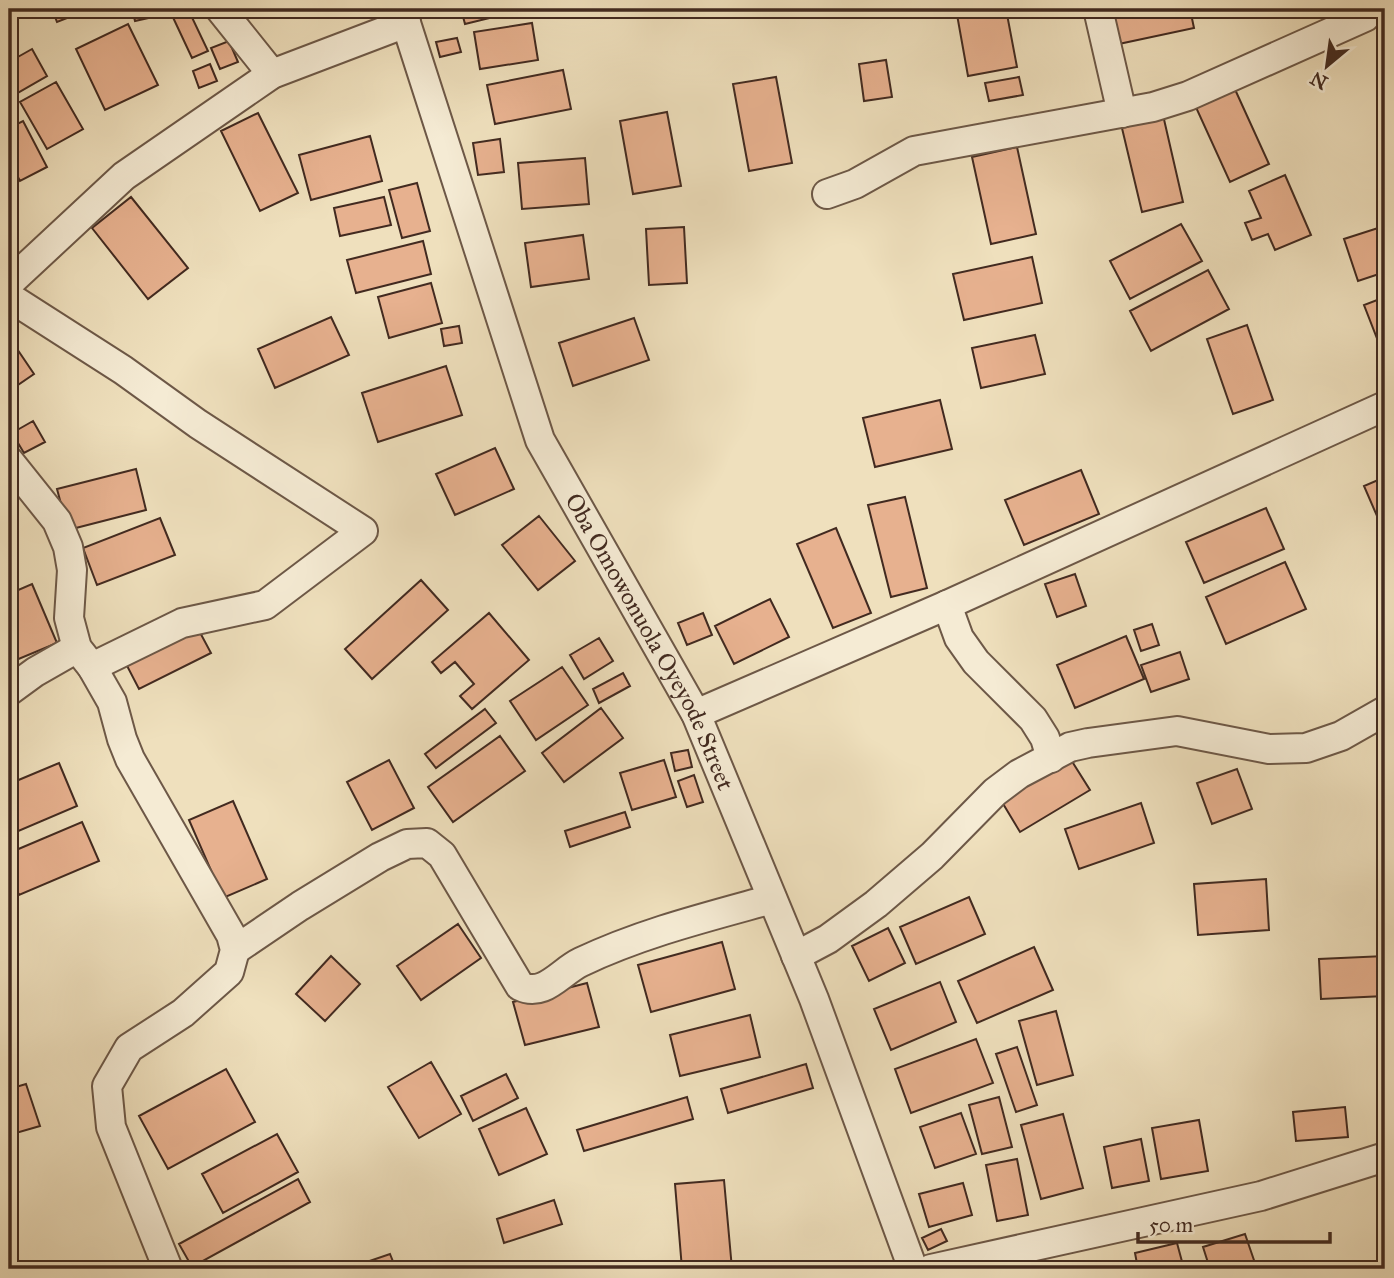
<svg xmlns="http://www.w3.org/2000/svg" width="1394" height="1278" font-family="'IM FELL Great Primer',serif">
<style>
.building{fill:#e7b18f;stroke:#422a20;stroke-width:2}
.lines{fill:none;stroke-linecap:round;stroke-linejoin:round}
.minor-casing{stroke:#6d5847;stroke-width:32}
.minor{stroke:#f5ebd4;stroke-width:28}
.labels{text-anchor:middle;dominant-baseline:central;stroke-width:7;stroke-linejoin:round;paint-order:stroke}
.street-label{font-size:24px;fill:#422a20;stroke:#f5ebd4}
</style>
<rect width="100%" height="100%" fill="#efe0bd"/>
<filter id="stains"><feTurbulence type="fractalNoise" baseFrequency=".00286" numOctaves="4"/><feColorMatrix values="0 0 0 0 .2 0 0 0 0 .09 0 0 0 0 .02 0 0 0 .5 -.17"/></filter>
<radialGradient id="worn" r=".72"><stop offset=".6" stop-color="#630" stop-opacity="0"/><stop offset="1" stop-color="#630" stop-opacity=".3"/></radialGradient>
<path class="building" d="M52,9H90L57,22Z
M132,9H151L153,17L135,21Z
M176,9H188L208,51L192,58L170,11Z
M461,9H526L465,24Z
M956,9H1006L1017,67L968,76Z
M1106,9H1190L1194,28L1114,45Z
M532,23L538,60L480,69L474,32Z
M128,24L158,85L105,110L76,49Z
M457,38L461,52L440,57L436,42Z
M229,41L238,62L220,69L211,48Z
M32,49L47,76L14,95L9,85V62Z
M886,60L892,97L864,101L859,64Z
M210,64L217,81L199,88L193,71Z
M563,70L571,109L495,124L487,85Z
M776,77L792,163L749,171L733,84Z
M1019,77L1023,95L989,101L985,83Z
M56,82L83,129L47,149L20,102Z
M1233,85L1269,164L1230,182L1194,103Z
M667,112L681,186L633,194L620,121Z
M258,113L298,193L260,211L221,131Z
M1163,115L1183,202L1142,212L1121,124Z
M23,121L47,167L20,181L9,160V128Z
M370,136L382,181L311,200L299,155Z
M500,139L504,172L478,175L473,143Z
M1017,147L1036,234L991,244L972,157Z
M585,158L589,204L522,209L518,163Z
M1285,175L1311,235L1275,250L1268,234L1252,240L1245,223L1261,218L1249,191Z
M417,183L430,231L402,238L389,190Z
M131,197L188,268L148,299L92,228Z
M384,197L391,225L340,236L334,208Z
M1181,224L1202,261L1130,299L1110,261Z
M684,227L687,283L649,285L646,229Z
M1378,228L1385,251V272L1358,281L1344,239Z
M583,235L589,279L531,287L525,243Z
M423,241L431,274L356,293L347,260Z
M1032,257L1042,303L964,320L953,274Z
M1208,270L1229,309L1151,351L1130,311Z
M431,283L442,323L389,338L378,297Z
M1385,297V359L1364,305Z
M331,317L349,355L275,388L258,349Z
M634,318L649,360L573,386L559,343Z
M1247,325L1273,400L1233,414L1207,339Z
M459,326L462,343L444,346L441,329Z
M1035,335L1045,374L981,388L972,348Z
M9,337L34,374L9,391Z
M446,366L462,415L378,442L362,393Z
M940,400L952,449L875,467L863,418Z
M33,421L45,442L24,453L12,433Z
M495,448L514,489L455,515L436,474Z
M136,469L146,510L68,530L57,489Z
M1081,470L1099,514L1024,545L1005,500Z
M1385,477V512L1377,516L1364,486Z
M905,497L927,588L891,597L868,505Z
M1266,508L1284,549L1204,583L1186,542Z
M539,516L575,561L538,590L502,545Z
M160,518L175,555L97,585L83,548Z
M836,528L871,613L833,628L797,544Z
M1285,562L1306,609L1226,644L1206,597Z
M1075,574L1086,606L1057,617L1045,584Z
M421,580L448,610L372,679L345,649Z
M32,584L57,643L9,663V594Z
M770,599L789,637L734,664L715,626Z
M489,613L529,660L472,709L460,696L474,684L455,662L441,673L432,662Z
M703,613L712,635L687,645L678,623Z
M1152,624L1159,645L1141,651L1134,630Z
M196,625L211,653L139,689L124,660Z
M1126,636L1144,679L1075,708L1057,665Z
M599,638L613,661L584,679L570,655Z
M1180,652L1189,679L1151,692L1141,665Z
M562,667L588,705L536,740L510,701Z
M623,673L630,686L599,703L593,689Z
M601,708L623,738L564,782L542,753Z
M485,709L496,723L436,768L425,754Z
M500,736L525,771L453,822L428,787Z
M688,750L692,767L675,771L671,753Z
M1068,755L1090,790L1020,832L999,797Z
M389,760L414,808L372,830L347,782Z
M664,760L676,797L632,810L620,773Z
M59,763L77,806L9,835V784Z
M1237,769L1252,809L1212,824L1197,783Z
M694,775L703,802L687,807L678,781Z
M233,801L267,879L223,898L189,820Z
M1141,803L1154,843L1079,869L1065,829Z
M625,812L630,827L570,847L565,831Z
M82,822L99,861L19,895L9,870V853Z
M1266,879L1269,930L1198,935L1194,884Z
M969,897L985,934L916,964L900,927Z
M458,924L481,958L421,1000L397,966Z
M888,928L905,963L869,981L852,946Z
M722,942L735,989L651,1012L638,965Z
M1034,947L1053,990L977,1023L958,981Z
M331,956L360,984L325,1021L296,994Z
M1385,956V996L1321,999L1319,959Z
M940,982L956,1022L891,1050L874,1009Z
M587,983L599,1027L525,1045L513,1002Z
M1056,1011L1073,1075L1037,1085L1019,1021Z
M750,1015L760,1057L680,1076L670,1035Z
M976,1039L993,1083L911,1113L895,1069Z
M1017,1047L1037,1105L1016,1112L996,1054Z
M431,1062L461,1114L419,1138L388,1087Z
M806,1064L813,1088L728,1113L721,1089Z
M226,1069L255,1122L168,1169L139,1116Z
M506,1074L518,1098L473,1121L461,1096Z
M26,1084L40,1126L9,1135V1089Z
M687,1097L693,1119L584,1151L577,1130Z
M999,1097L1012,1147L982,1154L969,1105Z
M1345,1107L1348,1137L1296,1141L1293,1112Z
M526,1108L547,1154L499,1175L479,1129Z
M961,1113L976,1154L935,1168L920,1127Z
M1063,1114L1083,1188L1041,1199L1021,1125Z
M1199,1120L1208,1171L1161,1179L1152,1128Z
M277,1134L298,1172L223,1213L202,1174Z
M1141,1139L1149,1181L1112,1188L1104,1147Z
M1017,1159L1028,1215L997,1221L986,1165Z
M298,1179L310,1202L192,1267L179,1244Z
M724,1180L732,1269H682L675,1184Z
M963,1183L972,1215L929,1227L919,1194Z
M554,1200L562,1224L504,1243L497,1219Z
M941,1229L947,1241L928,1250L922,1238Z
M1245,1234L1257,1269H1210L1203,1247Z
M1177,1243L1184,1269H1138L1135,1253Z
M390,1254L396,1269H346Z"/>
<g class="lines">
<g class="minor-casing">
<g id="minor">
<path d="M220,9L272,74"/>
<path id="s1" d="M404,9L406,23L540,440L696,714L814,999L913,1269"/>
<path d="M1098,9L1122,113"/>
<path d="M827,194L855,184L914,151L1153,107L1188,96L1365,17"/>
<path d="M9,283L124,176L272,74L406,23"/>
<path d="M9,297L123,370L198,424L363,531L265,605L182,623L92,667"/>
<path d="M9,461L57,521L68,547L72,570L69,618L77,648L92,667L112,702L122,739L130,759L231,935L235,950L229,972L183,1013L129,1048L107,1086L111,1127L168,1269"/>
<path d="M947,605L959,638L976,662L1033,719L1045,738L1051,758"/>
<path d="M9,691L35,672L77,648"/>
<path d="M696,714L947,605L1385,406"/>
<path d="M235,950L300,906L380,857L407,844L427,843L442,855L520,986C544,998 560,972 581,962C642,933 707,917 772,899"/>
<path d="M796,956L828,939L876,904L932,856L995,792L1019,774L1070,747L1088,743L1177,731L1269,749L1306,748L1341,736L1385,711"/>
<path d="M931,1269L1261,1196L1385,1157"/>
</g>
</g>
<use href="#minor" class="minor"/>
</g>
<g class="labels">
<g class="street-label">
<text stroke="none"><textPath href="#s1" startOffset="682">Oba Omowonuola Oyeyode Street</textPath></text>
</g>
</g>
<rect width="1394" height="1278" fill="none" stroke="#efe0bd" stroke-width="35"/>
<rect x="10" y="10" width="1373" height="1257" fill="none" stroke="#422a20" stroke-width="3.5"/>
<rect x="18" y="18" width="1359" height="1243" fill="none" stroke="#422a20" stroke-width="2"/>
<g transform="translate(1327 66) rotate(209)" stroke="#f5ebd4" stroke-width="5" paint-order="stroke">
<path d="M0-5L12 26L0 18L-12 26Z" fill="#422a20"/>
<text y="-10" font-size="19" font-weight="bold" text-anchor="middle" fill="#422a20">N</text>
</g>
<path d="M1138 1232v10h192v-10" fill="none" stroke="#422a20" stroke-width="3.5"/>
<text x="1149" y="1232" font-size="21" fill="#422a20" stroke="#f5ebd4" stroke-width="5" paint-order="stroke">50 m</text>
<rect width="100%" height="100%" filter="url(#stains)"/>
<rect width="100%" height="100%" fill="url(#worn)"/>
</svg>
